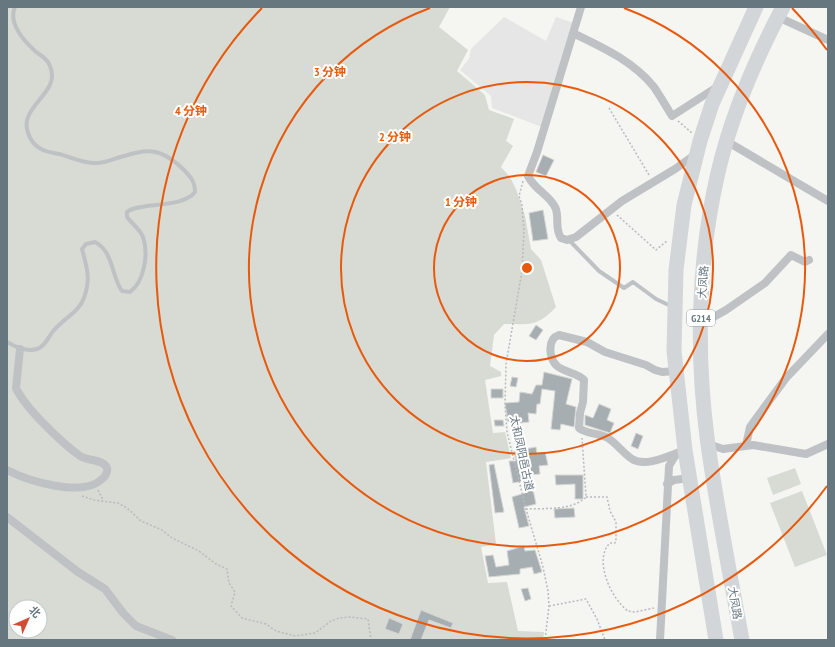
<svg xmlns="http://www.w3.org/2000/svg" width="835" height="647" font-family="'PT Sans Narrow','Noto Sans SC',sans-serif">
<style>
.built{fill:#e5e6e5}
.green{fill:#d7dbd3;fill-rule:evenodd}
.building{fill:#a6aeb2;stroke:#d6d6d4}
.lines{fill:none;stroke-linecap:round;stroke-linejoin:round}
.path{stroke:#b8bbbd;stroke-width:1.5;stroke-dasharray:2 2;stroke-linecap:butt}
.lane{stroke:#bec2c5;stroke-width:4}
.street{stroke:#bec2c5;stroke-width:8}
.highway{stroke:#d2d6d9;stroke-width:15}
.ring{fill:none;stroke:#e8590c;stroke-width:2}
.labels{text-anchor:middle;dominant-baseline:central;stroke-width:4;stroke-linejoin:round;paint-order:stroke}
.shield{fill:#fff;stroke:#95a0a6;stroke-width:1}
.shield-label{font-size:10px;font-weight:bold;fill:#677780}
.street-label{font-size:11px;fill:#677780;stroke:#fff}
.centre{fill:#e8590c;stroke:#fff;stroke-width:2}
.ring-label{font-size:12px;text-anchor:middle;font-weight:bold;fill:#e8590c;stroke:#fff;stroke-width:4;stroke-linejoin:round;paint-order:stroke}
</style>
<rect width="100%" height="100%" fill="#f5f5f2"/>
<path class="built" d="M504,17L546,41L556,17L574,23L542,127L492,108L491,96L460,70L469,59L471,49Z"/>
<path class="green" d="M7,7H450L439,27L468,50L457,71L485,95L489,110L514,119L506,141L513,146L501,167L510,177L516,189L525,216L531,249L541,260L556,307C537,327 531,324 504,324L494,335L490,366L501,372V376L485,380L493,433L505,432L511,458L486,462L496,544L481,547L488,583L507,582L518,631L544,632L543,640H7ZM16,607H40V631H16Z
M795,468L801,484L773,495L767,478Z
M802,491L827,555L795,567L770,503Z"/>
<path class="building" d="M543,155L554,160L546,176L536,172Z
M543,210L548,239L533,241L529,213Z
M536,325L543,330L536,340L529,336Z
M544,372L572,379L566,404L576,407L574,427L561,424L560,430L551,429L555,391L542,389L540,404H537L536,414L528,413L529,422L520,423L519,421L508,422L505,403L519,402L520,392L532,394L536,385H542Z
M512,377L518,378L516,387L510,386Z
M491,389H503V398H491Z
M599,404L611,409L607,420L614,423L610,433L585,425V415L593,418Z
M494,420H503L504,426H495Z
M636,433L643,436L638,449L631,446Z
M536,447L537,454L545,452L548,465L539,466L540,474L530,475L536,504L524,507L529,526L519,528L512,497L525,493L523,481L513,483L509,461H516L514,451Z
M494,464L504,512L495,513L489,465Z
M555,475H583V499H575V484L556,485Z
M574,508L575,517L555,518L554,509Z
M524,546L525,551L535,550L542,572L534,574L532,567L520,569V574L489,577L485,556L493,555L496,567L509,565L507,551Z
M528,588L531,599L525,601L521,589Z
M421,610L453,623L451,628L429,620L421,640H410Z
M389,618L403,624L399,634L385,629Z"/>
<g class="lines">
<path class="path" d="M609,108L649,175
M678,121L692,133
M523,181L519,196L522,205L524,230L522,271L506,364L505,405L507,432L526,509L543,567L548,591L549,606L545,640
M617,215L656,250L668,240
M98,490L103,500
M82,496L94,500L118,503L127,508L141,521L162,530L172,538L199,551L216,564L227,569L229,583L235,592L231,606L242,618L266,624L276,631L295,636L315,633L331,621L339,618L349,617L368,619L371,640
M586,497H607L610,511L616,522V541L615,543H610C593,559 611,599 628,611L635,612L654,608
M526,509C545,508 572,511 586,497L582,438
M549,606L586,599L597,619L605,640
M371,640H389"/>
<path class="lane" d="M569,240L599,271L624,288L633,282L656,299L673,307
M7,342C16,347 26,352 37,349C44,347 47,340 51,334C60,320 79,313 84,298C91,278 87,268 82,249L86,244L95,242C114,252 111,276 122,291L130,292C144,282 149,254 143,237C140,229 132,224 127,217V212C138,202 182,209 195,192C195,181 190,176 183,169C159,146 147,149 117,158C111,160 104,163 97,163C84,164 71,157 59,154C49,152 39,151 32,141C10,107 63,96 50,66C48,59 40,55 35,51C24,41 8,23 15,7"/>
<path class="street" d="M581,7L537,152L528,176C534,189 549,195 555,207C560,216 554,228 561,238L567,240L576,237L622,201L675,169L696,154
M778,17L828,40
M573,33C602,47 633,61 654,87C660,96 666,106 672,116L717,87
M728,142L828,201
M701,324L726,310L765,283L791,255L805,262L809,260
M676,371L662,372L655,370L646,365L605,352L587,342L559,335C547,339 549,357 556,365C564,373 577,372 584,380L583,402L580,413L579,428C586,434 599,433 608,438C617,444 623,453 632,459C646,468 670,455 685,450
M708,444L723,449L753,445L806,454L828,444
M746,445L750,427L755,420L786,378L828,334
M7,470C28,481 83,498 102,479C105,477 108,472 107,468C104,459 87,461 80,456C62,443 25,408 16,388L20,349
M667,484L674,480L690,478
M7,517L78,572L105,589L123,613L136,626L172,640
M660,640L669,466L675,456L681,452"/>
<path class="highway" d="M716,640L685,450L674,351L676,270L684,205L700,141L712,104L756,7
M742,640C730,573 716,505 707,437C696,352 698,261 717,177C730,118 755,60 783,7"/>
</g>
<g class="ring">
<circle cx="527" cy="268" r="93"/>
<circle cx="527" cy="268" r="186"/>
<path d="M624 8A278 278 0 1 1 430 8"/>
<path d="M827 486A371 371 0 1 1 262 8M792 8A371 371 0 0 1 827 50"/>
</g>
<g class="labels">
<rect class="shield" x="687" y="310" width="28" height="16" rx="3"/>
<g class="shield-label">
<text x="701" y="318">G214</text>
</g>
<g class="street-label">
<text transform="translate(703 282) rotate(-86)">大凤路</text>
<text transform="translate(522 453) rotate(78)">太和凤阳邑古道</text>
<text transform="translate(735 603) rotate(80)">大凤路</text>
</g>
</g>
<circle cx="527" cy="268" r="6" class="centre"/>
<g class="ring-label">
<text x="330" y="76">3 分钟</text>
<text x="191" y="115">4 分钟</text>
<text x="395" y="141">2 分钟</text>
<text x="461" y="206">1 分钟</text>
</g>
<rect width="835" height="647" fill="none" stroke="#677780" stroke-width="16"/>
<g transform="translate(28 619) rotate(45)"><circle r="19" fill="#ffffff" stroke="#c2c9cc"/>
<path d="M0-3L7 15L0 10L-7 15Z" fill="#d24d34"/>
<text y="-6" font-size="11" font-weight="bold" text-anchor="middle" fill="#677780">北</text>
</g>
</svg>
